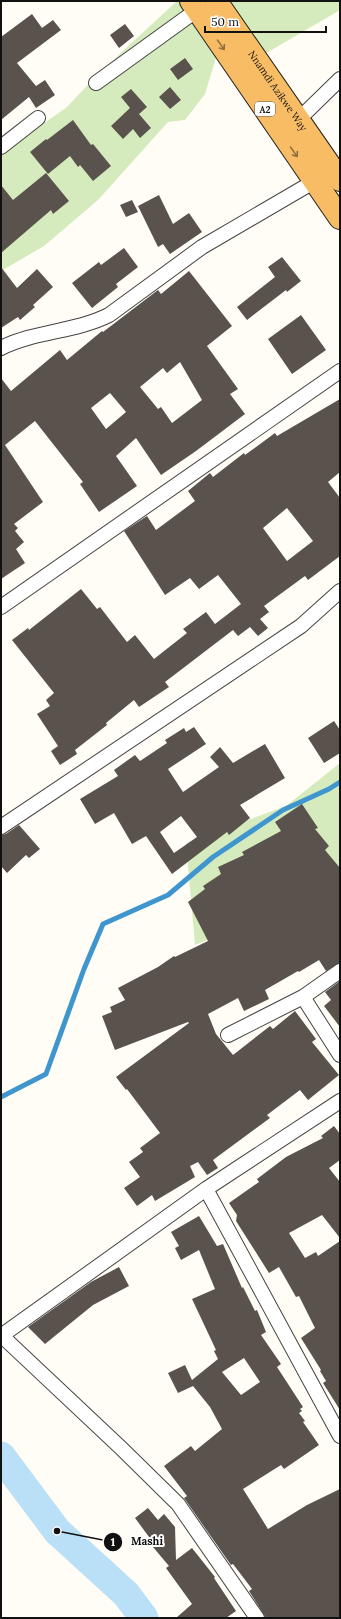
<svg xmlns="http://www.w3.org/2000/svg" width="341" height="1619" font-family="Lora,serif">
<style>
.green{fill:#d5ebbd}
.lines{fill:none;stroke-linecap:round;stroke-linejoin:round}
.stream{stroke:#3f96cf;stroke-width:5}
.river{stroke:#b9e0f7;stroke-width:29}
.building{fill:#5a524d;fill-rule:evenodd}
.minor-casing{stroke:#444;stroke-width:16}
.trunk-casing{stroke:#222;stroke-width:24}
.minor{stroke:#fff;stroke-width:14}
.trunk{stroke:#f7bc64;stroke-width:22}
.oneway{stroke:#906f3f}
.labels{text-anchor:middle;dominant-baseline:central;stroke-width:4;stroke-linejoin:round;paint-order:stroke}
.shield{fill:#fff;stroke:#585858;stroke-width:1}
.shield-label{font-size:9px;font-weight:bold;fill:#111}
.street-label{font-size:10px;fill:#111;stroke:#fff}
.leader{fill:none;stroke:#111;stroke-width:1.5}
.callout-dot{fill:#111;stroke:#fff;stroke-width:1.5}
.mark-label{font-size:12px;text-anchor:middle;font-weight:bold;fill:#fff}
.callout-label{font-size:11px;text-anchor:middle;font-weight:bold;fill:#111;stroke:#fff;stroke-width:4;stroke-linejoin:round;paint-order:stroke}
</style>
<rect width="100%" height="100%" fill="#fffdf5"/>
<path class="green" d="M177,1H340V10L239,69L218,51L205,94L185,120L168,122L98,200L44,246L1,271V154L67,107L98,74Z
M340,763V909L275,910L195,945L186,843L286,806Z"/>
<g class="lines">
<path class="stream" d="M1,1097L46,1074L84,969L103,924L168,895L213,857L283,810L329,789L340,782"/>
<path class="river" d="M1,1456L57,1531L126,1594L144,1618"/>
</g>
<path class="building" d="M32,14L42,28L53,20L61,30L17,63L36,86L45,80L55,95L36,108L29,97L1,120V37Z
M125,24L134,36L119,48L110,35Z
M185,58L193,69L178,80L170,69Z
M170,87L181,100L170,109L159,97Z
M131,89L147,107L139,114L151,128L140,138L133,129L123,139L111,126L130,108L121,97Z
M73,120L91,145L93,144L111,166L93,181L80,165L78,167L70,156L48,174L30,152L46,139L47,140Z
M46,173L69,201L53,214L51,210L1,253V185L13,200Z
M159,195L173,224L189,213L202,232L170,254L163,244L158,247L138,206Z
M132,200L138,212L126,217L120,205Z
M124,248L138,267L116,284L118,287L92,308L72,283L99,262L101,265Z
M282,257L301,281L287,292L286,290L247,320L237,307L275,277L268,267Z
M1,267L17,288L37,269L53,287L33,305L35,307L20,320L18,317L1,328Z
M189,271L232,326L207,346L238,389L230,394L245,414L196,451L161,475L136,438L116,456L137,486L99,512L80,484L83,482L35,421L5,445L43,502L14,524L18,528L15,531L24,542L16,549L25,563L1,579V378L11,391L60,350L67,360L102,331L103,332L158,290L161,294ZM180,362L202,400L172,423L161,407L158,409L140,387L163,368L167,373ZM110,393L126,412L106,429L91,408Z
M301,315L326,350L292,374L268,339Z
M340,399V472L328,482L340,498V556L308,580L305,576L264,606L269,612L260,619L268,628L258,636L250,627L238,636L233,630L165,682L169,687L139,707L134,700L106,723L107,725L75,750L77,754L60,765L51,751L58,746L37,714L50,706L46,700L54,693L12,640L28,628L29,630L81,589L97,609L100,607L127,642L135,635L154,659L187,633L183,629L206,612L215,624L241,604L218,575L199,589L190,578L165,595L124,531L147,516L156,530L195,501L188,491L210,473L213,477L244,453L245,455L275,433L277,436ZM287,508L313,541L287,561L263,528Z
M334,721L340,730V753L324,763L308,738Z
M194,727L206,744L168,769L183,792L219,767L210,757L220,747L233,763L265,744L285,778L240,805L250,818L229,835L227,832L172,874L146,836L132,844L114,813L95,824L80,799L118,776L114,770L135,755L140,761L167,743L165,740L184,728L186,732ZM181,816L197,837L174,853L160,832Z
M302,804L318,828L315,829L329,846L325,850L340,868V963L326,971L319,960L299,972L298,971L265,990L269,999L244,1011L238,998L208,1014L216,1034L233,1055L270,1026L273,1029L295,1011L316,1039L312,1042L339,1075L308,1100L300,1090L267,1115L270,1118L213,1160L218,1168L207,1175L198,1162L190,1166L195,1177L155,1201L152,1195L137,1206L124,1188L140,1177L129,1162L143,1152L140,1148L160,1133L127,1089L126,1090L116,1077L189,1023L188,1022L115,1050L102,1016L112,1012L110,1007L125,1000L118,988L158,967L174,956L175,957L208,941L188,902L205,889L203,886L221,874L218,867L244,855L242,852L281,831L275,822Z
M19,825L40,849L29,858L26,855L7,873L1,866V835L6,834Z
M340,981V1027L324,1006L331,1000L325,992Z
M334,1126L340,1134V1160L329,1168L340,1182V1238L322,1215L289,1233L305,1258L316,1252L318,1256L340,1241V1410L323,1383L326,1381L320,1371L321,1370L301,1338L315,1328L299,1296L296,1297L279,1267L269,1273L236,1221L237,1215L229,1203L259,1182L257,1179L286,1157L323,1138L321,1136Z
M199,1216L217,1246L223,1244L242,1288L243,1287L255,1311L257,1310L266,1332L261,1335L281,1364L277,1367L303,1407L300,1409L302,1411L299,1413L305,1421L303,1422L319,1445L284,1469L281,1465L243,1489L268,1529L307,1505L340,1489V1618H266L249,1591L252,1589L233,1564L231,1565L184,1498L187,1496L164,1466L191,1446L195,1451L222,1429L210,1407L193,1386L178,1393L168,1373L185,1365L192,1380L218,1359L214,1351L216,1350L192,1299L215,1289L199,1250L181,1260L175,1248L179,1246L171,1232ZM244,1358L260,1382L241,1395L222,1372Z
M119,1267L129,1286L93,1305L45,1344L28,1327L91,1282Z
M148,1508L158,1520L164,1514L175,1527L176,1560L192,1548L215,1577L214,1578L236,1611L226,1618H176L192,1604L166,1568L169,1566L153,1547L155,1545L135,1518Z"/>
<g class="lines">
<g class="minor-casing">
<path id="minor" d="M96,83L197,10
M298,120L340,79
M1,147L38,118
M1,348C35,331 75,332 109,315L202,247L315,181
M1,607L340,371
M1,827L301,626L340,591
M303,997L340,1055
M228,1035L303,997L340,971
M206,1189L340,1436
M1,1336L206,1189L340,1101
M2,1336L121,1448L178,1504L257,1618"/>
</g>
<g class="trunk-casing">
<g id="trunk">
<path d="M191,1L340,218"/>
<path id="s1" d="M216,1L340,180"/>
</g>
</g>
<use href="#minor" class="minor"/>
<use href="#trunk" class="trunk"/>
</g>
<defs><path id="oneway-shaft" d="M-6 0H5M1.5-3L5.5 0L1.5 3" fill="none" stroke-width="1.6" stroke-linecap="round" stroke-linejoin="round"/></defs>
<g class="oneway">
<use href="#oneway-shaft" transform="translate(221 45) rotate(55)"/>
<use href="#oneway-shaft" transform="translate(294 152) rotate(55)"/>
</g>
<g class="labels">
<rect class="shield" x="255" y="102" width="20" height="14" rx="3"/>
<g class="shield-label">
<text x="265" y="109">A2</text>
</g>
<g class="street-label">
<text stroke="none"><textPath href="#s1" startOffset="109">Nnamdi Azikwe Way</textPath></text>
</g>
</g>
<path class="leader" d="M57 1531L113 1542"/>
<g class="callout-dot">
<circle cx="57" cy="1531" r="4"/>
<circle cx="113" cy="1542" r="10"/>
</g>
<g class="mark-label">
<text x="113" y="1546">1</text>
</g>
<g class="callout-label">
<text x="147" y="1545">Mashi</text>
</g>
<rect width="341" height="1619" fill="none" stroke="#111111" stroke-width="4"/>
<path d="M205 26v6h121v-6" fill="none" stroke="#111111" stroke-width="2"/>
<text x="211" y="26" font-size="12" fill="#111111" stroke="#ffffff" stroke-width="3" paint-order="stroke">50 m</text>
</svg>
